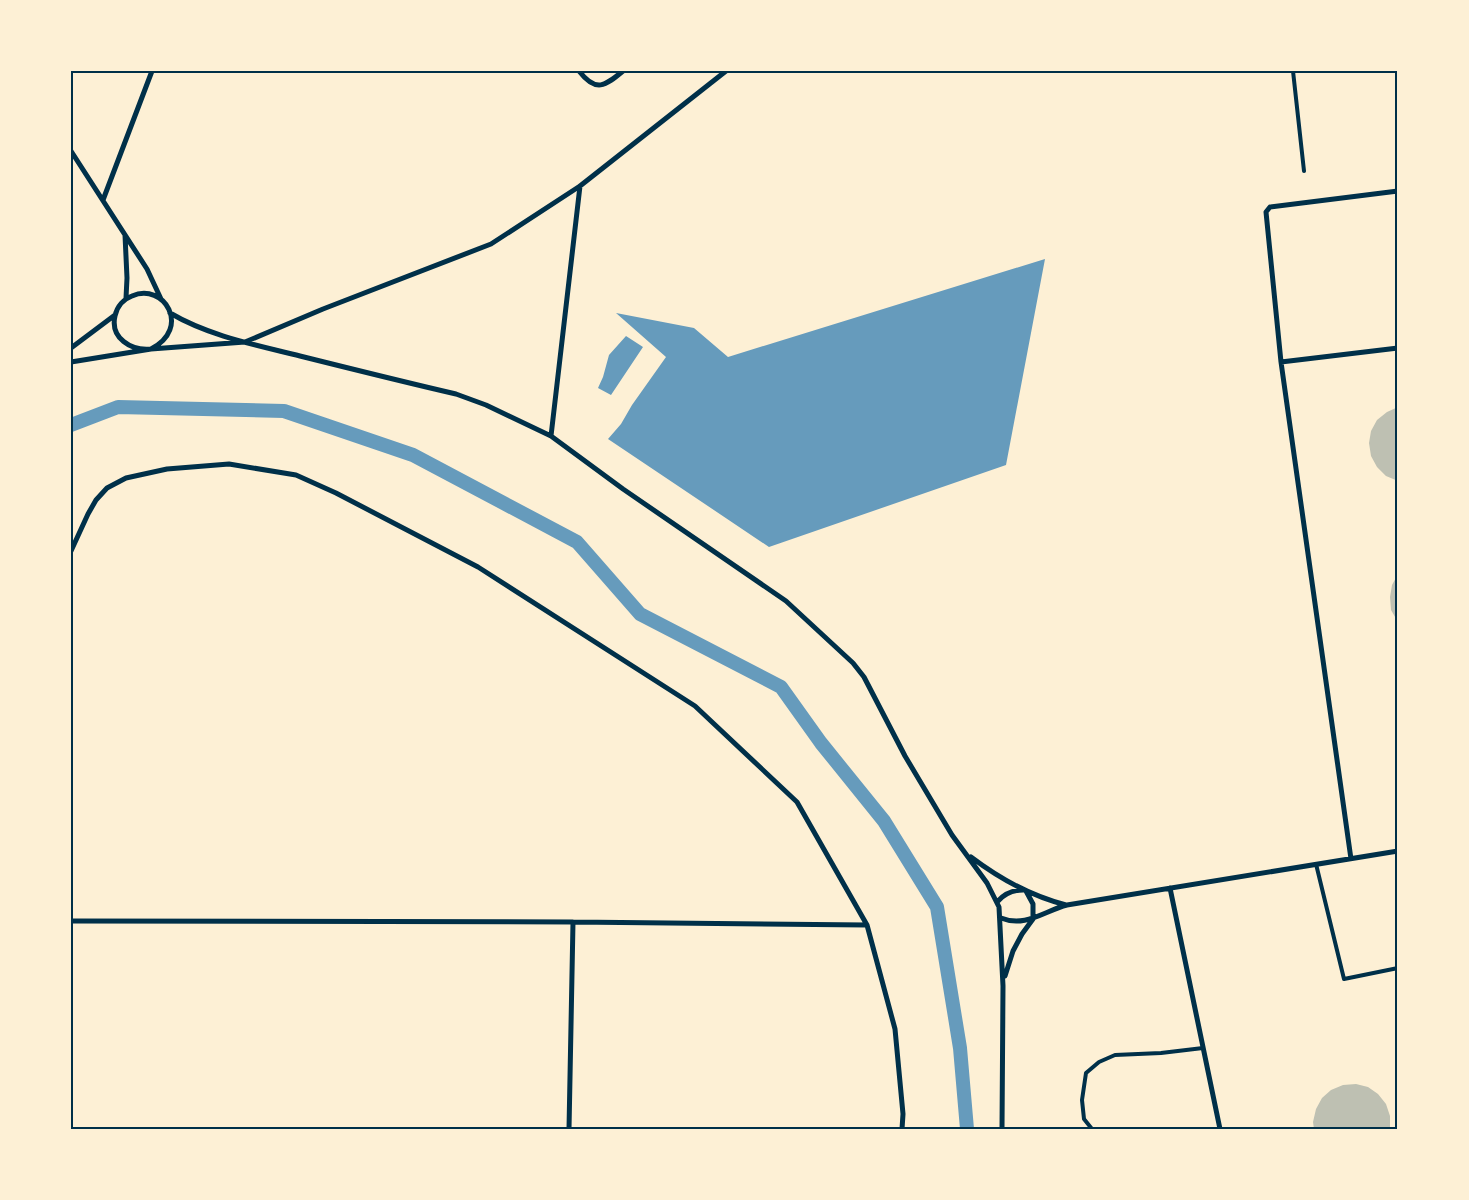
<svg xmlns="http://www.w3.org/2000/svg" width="1469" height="1200" font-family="'DejaVu Sans',sans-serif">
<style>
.water{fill:#669bbc}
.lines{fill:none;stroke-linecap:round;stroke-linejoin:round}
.canal{stroke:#669bbc;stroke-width:14}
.building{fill:#bec0b2}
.service{stroke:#003049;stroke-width:4}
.minor{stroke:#003049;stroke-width:5}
.neatline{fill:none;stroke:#003049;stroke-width:2}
</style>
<rect width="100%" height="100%" fill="#fdf0d5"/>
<path class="water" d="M1045,259L1006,465L769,547L608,439L621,424L632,405L666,357L616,313L694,328L728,357Z
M626,336L643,347L611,395L598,388L603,377L609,355Z"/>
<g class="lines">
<path class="canal" d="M71,425L118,407L284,411L413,455L577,542L640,614L781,687L821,743L884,821L937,907L960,1048L967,1129"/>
</g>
<path class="building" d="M1398,407V481L1386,476L1377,467L1371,456L1369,443L1371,431L1377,420L1387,412Z
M1398,574V622L1391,610L1390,597L1392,585Z
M1356,1084L1368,1087L1378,1094L1386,1104L1390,1116V1129H1314L1313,1122L1316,1109L1322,1098L1331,1090L1343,1085Z"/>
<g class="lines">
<path class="service" d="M1293,71L1304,171
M1316,864L1344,979L1398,968
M1092,1129L1084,1119L1082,1100L1086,1073L1099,1062L1115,1055L1161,1053L1203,1048"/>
<path class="minor" d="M579,71C596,93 605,86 623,71
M71,151L147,269L161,299
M103,200L152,71
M125,235L127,278L126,298
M170,313C209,336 256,345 300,356C352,369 404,382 456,394L486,405L551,436L623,489L786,601L853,663L864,677L905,756L952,835L987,883L999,907L1003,986L1002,1129
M71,348L115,315
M71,362L151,349C192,328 164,282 132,296C124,299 117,306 115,316C110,338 131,351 151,349L245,342L323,309L491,244L580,186L726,71
M1281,362L1398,348
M551,436L580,186
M71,551L88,514L96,500L107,488L126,478L167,469L229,464L296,475L336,493L478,567L695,706L797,802L867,925L895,1029L903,1114L902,1129
M971,857C1000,879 1031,896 1066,905
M1351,859L1281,362L1266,212L1270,207L1398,191
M1170,888L1220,1129
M997,902C1004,894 1012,890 1023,890
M1001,918C1025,928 1044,911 1067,905L1398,851
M71,921L573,922L867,925
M1005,976L1013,951L1022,934L1033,919V904L1026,891
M569,1129L573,922"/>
</g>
<rect width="1469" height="1200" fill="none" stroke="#fdf0d5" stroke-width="145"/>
<rect x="72" y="72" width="1324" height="1056" class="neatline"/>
</svg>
